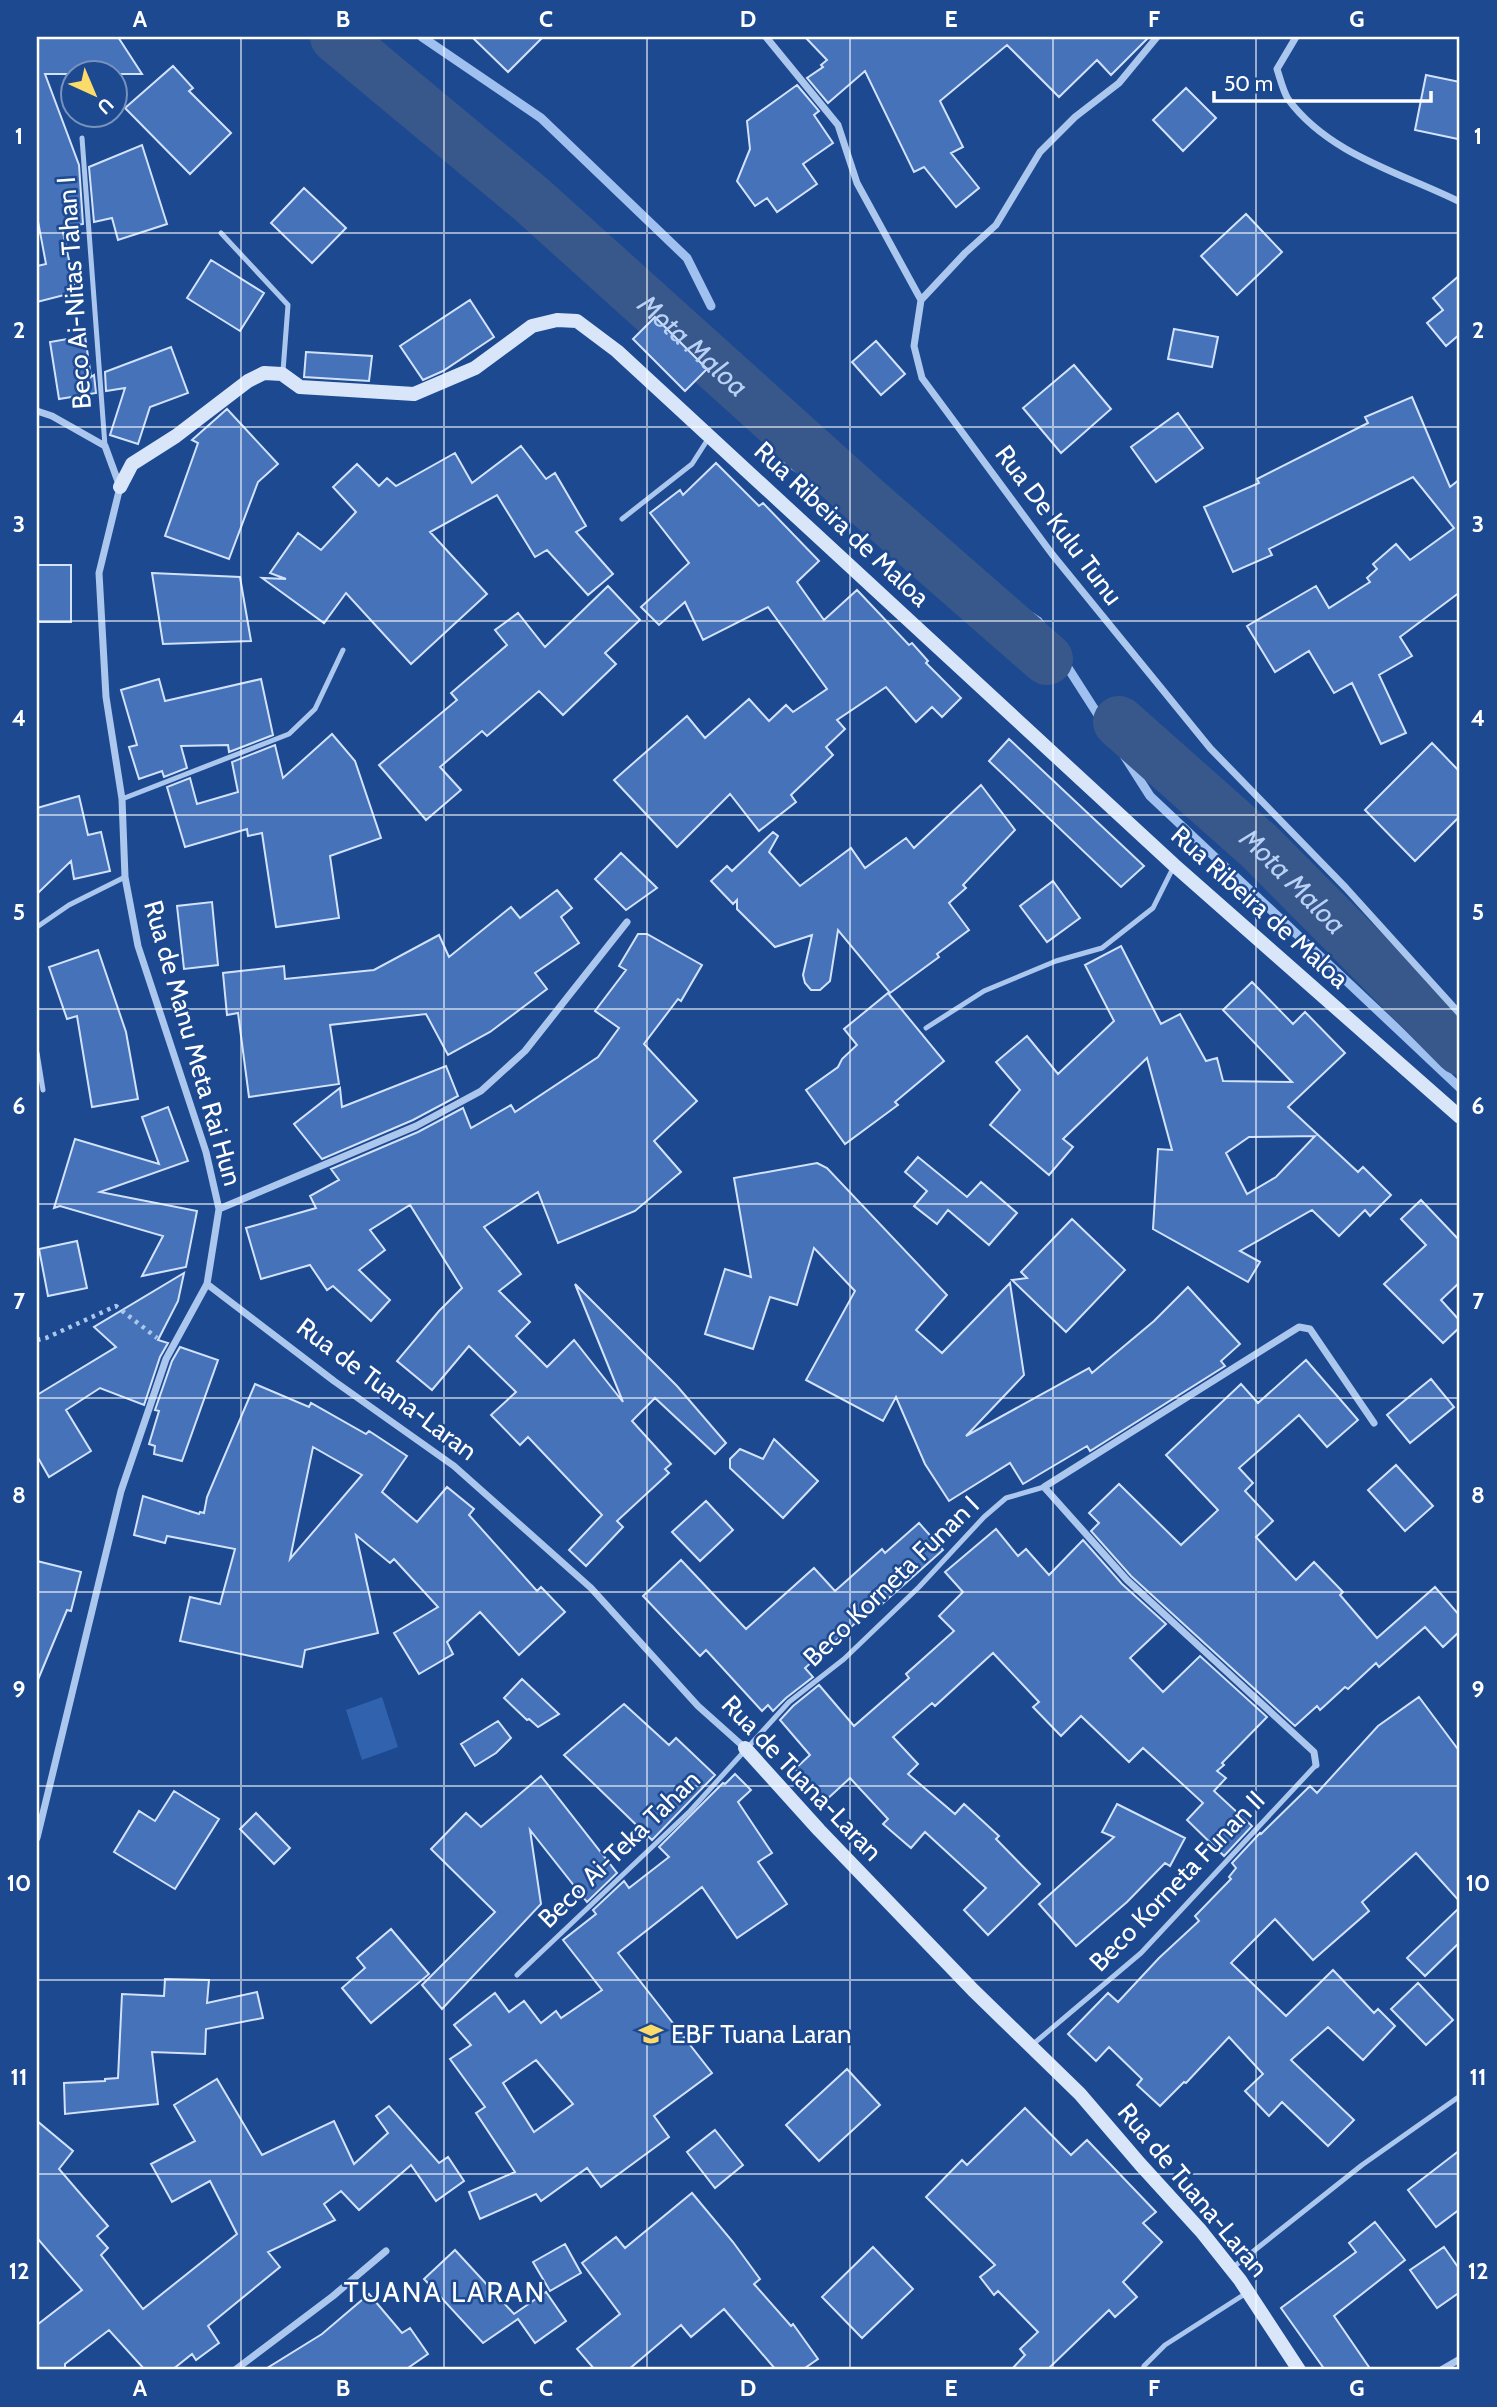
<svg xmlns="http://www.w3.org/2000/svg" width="1497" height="2407" font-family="Cabin,sans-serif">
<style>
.green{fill:#3062ae}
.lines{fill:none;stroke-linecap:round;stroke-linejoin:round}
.stream{stroke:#a0c1ef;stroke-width:9}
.river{stroke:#38588c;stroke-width:52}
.building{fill:#4572b8;stroke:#d2e2fa;stroke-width:2;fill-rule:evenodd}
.path{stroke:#acc7ee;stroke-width:4.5;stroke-dasharray:3.5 5;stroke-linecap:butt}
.lane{stroke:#acc7ee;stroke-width:5}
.street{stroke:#acc7ee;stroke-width:7}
.secondary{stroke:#d9e6fa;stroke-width:14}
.grid{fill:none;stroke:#fff;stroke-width:2;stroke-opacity:0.55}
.labels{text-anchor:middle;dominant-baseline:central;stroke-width:5;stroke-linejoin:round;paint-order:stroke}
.street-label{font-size:26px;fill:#fff;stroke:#1d4990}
.poi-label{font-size:26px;fill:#fff;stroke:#1d4990;text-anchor:start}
.water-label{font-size:28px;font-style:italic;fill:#b9d1f5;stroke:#1d4990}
.neighbourhood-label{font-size:28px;letter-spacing:2px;fill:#fff;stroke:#1d4990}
.neatline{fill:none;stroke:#fff;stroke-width:2.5}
.grid-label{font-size:23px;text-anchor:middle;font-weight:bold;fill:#fff}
</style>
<rect width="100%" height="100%" fill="#1d4990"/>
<path class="green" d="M382,1697L398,1747L362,1760L346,1710Z"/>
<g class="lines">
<path class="stream" d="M422,37L541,118L687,258L711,306
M786,461L818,481
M1002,598L1038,621L1150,796L1460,1088"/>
<g class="river">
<path id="s1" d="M336,37L532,200L865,500L1047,659"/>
<path id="s2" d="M1119,722L1260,847L1460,1049"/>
</g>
</g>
<path class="building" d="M37,37H118L142,74H45L79,165L83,224L62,228L76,292L37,302V266L46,264L37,216Z
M472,37H543L508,72Z
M805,37H1149L1111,75L1097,60L1059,97L1007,45L940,101L963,147L951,153L979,188L956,207L924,167L914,172L865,71L828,103L807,78L823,67L821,65L827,60Z
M173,66L193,88L189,91L231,133L190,174L125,108Z
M1426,75L1460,82V127L1458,139L1415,130Z
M797,85L819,111L814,115L833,143L803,164L817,184L777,212L767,198L755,206L737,181L750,149L747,121Z
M1186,88L1216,118L1183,151L1153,120Z
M142,145L167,224L118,240L112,218L94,222L89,167Z
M304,188L346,228L312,263L271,223Z
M1246,214L1282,252L1237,295L1201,256Z
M211,260L264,293L240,331L187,298Z
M1460,275V334L1446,346L1427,323L1443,310L1433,298Z
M470,300L494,337L443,371L423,380L400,346Z
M655,317L707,369L685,391L633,339Z
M1174,329L1218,337L1212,367L1168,359Z
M85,336L91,377L94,375L96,393L59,399L50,342Z
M876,341L905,374L881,395L852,362Z
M171,347L188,393L150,407L138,444L110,435L125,388L106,391L105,372Z
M306,352L372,356L369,381L304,377Z
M1074,365L1111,409L1061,453L1023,408Z
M1412,397L1450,487L1460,479V592L1400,637L1412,656L1379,675L1406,733L1381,744L1352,683L1334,693L1309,651L1275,672L1247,626L1316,586L1329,608L1370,582L1367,578L1377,569L1373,564L1396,544L1410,560L1454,528L1413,477L1269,549L1272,555L1233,572L1204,507L1259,483L1257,479L1368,423L1365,417Z
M227,409L278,464L258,482L229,559L165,536L198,443L192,440Z
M1178,413L1203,448L1156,482L1131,447Z
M521,446L546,479L555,473L586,526L576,532L613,574L588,595L547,550L535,557L497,495L430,532L487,594L411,664L346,593L324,623L262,578L286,579L270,573L298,533L321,550L356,512L333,487L357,464L379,486L387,478L396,486L455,453L472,483Z
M716,463L759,506L763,503L819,561L797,582L824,620L857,590L909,645L912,643L928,661L926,663L961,698L942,717L932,707L916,722L886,687L837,720L845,729L826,747L833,755L791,795L796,802L759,831L730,794L677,847L614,780L687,716L705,738L749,699L769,721L786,705L793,712L827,689L768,607L703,640L685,602L659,625L641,607L689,563L650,513L680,490L683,495Z
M37,565H71V622H37Z
M152,573L240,577L251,641L163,644Z
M608,586L640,620L605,653L616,664L563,715L539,691L487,736L482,731L440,767L461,790L426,820L379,765L457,700L451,693L507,645L495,630L518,613L545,647Z
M159,679L165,701L261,679L273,735L229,752L228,745L181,746L187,768L164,777L162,771L139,779L129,747L137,745L121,690Z
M332,734L355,761L381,838L330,856L339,918L276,927L262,833L248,836L247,829L185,847L167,787L190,778L197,804L238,792L232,762L275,745L283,778Z
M1009,739L1144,866L1121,887L989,761Z
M1432,743L1460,772V816L1415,861L1365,810Z
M981,785L1015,830L963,885L966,888L949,903L969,930L937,954L939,957L890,993L838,930L830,981L820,990H811L805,983L803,975L812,935L775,947L737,909V900L733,904L711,881L727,866L732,871L773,832L778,836L769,852L800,886L851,848L865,868L906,838L914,848Z
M79,796L88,835L101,832L110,871L74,879L71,861L37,894V808Z
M621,853L657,888L626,910L595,879Z
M1053,881L1080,918L1047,942L1020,906Z
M557,890L572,908L561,917L579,943L535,973L547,989L490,1032L448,1055L426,1014L330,1025L339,1084L249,1097L238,1013L227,1015L223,973L284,966L285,979L374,970L439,935L449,957L511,907L520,918Z
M212,902L218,965L184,969L177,906Z
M638,934H647L702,965L681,1001L678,999L644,1044L697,1101L654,1141L681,1172L635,1211L558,1243L538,1192L484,1227L521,1274L499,1291L530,1322L516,1336L547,1367L574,1340L623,1402L575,1284L677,1386L726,1443L715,1454L655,1398L632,1421L671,1464L665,1469L669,1473L617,1521L623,1527L586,1566L569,1550L602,1515L528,1437L520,1445L491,1415L516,1392L469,1346L432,1390L397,1361L439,1311L462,1288L410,1205L370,1230L385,1250L359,1270L390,1300L371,1321L333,1286L327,1290L310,1265L261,1279L246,1228L316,1208L310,1196L339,1180L331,1169L418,1132L463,1108L471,1128L511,1105L515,1112L598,1057L619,1028L595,1011L626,970L619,966Z
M1121,946L1161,1024L1180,1014L1206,1061L1217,1058L1223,1081L1292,1082L1223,1010L1252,982L1293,1024L1305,1012L1345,1053L1288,1107L1358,1172L1363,1167L1391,1195L1370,1216L1365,1210L1339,1236L1312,1210L1240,1251L1260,1262L1248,1282L1153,1229L1158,1149L1172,1150L1147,1058L1063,1139L1073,1147L1049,1175L990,1125L1020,1090L996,1062L1027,1036L1058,1074L1114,1021L1085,965ZM1315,1136L1276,1177L1247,1194L1226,1153L1249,1137Z
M98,950L126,1032L138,1099L92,1107L77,1016L67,1019L49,967Z
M888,993L944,1061L895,1102L898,1105L845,1144L806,1090L838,1067L842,1059L857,1045L844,1029Z
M446,1066L458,1096L413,1120L322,1159L294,1124L340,1088L342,1107Z
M168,1107L188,1161L100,1192L197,1211L186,1267L142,1276L163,1236L60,1206L54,1208L75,1139L159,1164L142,1117Z
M918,1157L967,1197L981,1182L1017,1213L989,1245L948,1210L937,1224L914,1206L927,1191L905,1172Z
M817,1163L827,1168L947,1295L916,1330L942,1353L1010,1283L1024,1375L966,1436L1089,1368L1092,1373L1154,1321L1188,1287L1240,1344L1221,1361L1225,1366L1090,1451L1087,1446L1023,1484L1010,1463L949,1501L925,1464L896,1397L883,1421L806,1380L855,1291L814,1248L797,1305L770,1297L753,1349L705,1334L725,1269L751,1277L734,1178Z
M1421,1200L1460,1241V1282L1441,1300L1460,1321V1327L1443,1343L1384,1284L1426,1245L1401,1219Z
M1072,1219L1125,1270L1066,1332L1012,1280L1027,1278L1021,1272Z
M77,1241L87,1288L48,1296L39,1249Z
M184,1273L178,1301L158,1340L168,1343L160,1357L144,1405L100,1388L66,1410L91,1451L49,1477L37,1456V1395L116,1347L94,1327Z
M180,1347L218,1360L182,1461L154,1454L155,1446L149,1444L159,1411L155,1410L172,1361Z
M1306,1360L1358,1420L1327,1447L1299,1415L1239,1468L1253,1483L1245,1491L1273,1521L1256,1537L1296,1580L1314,1562L1343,1592L1340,1595L1377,1638L1435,1587L1460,1616V1631L1443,1647L1425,1627L1379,1667L1376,1663L1348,1689L1345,1687L1320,1710L1317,1706L1295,1726L1131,1576L1091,1531L1099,1523L1089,1513L1119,1484L1181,1545L1218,1510L1166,1455L1241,1384L1258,1403Z
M1431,1379L1454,1407L1410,1443L1387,1415Z
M255,1384L309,1407L311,1403L366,1434L369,1431L407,1456L382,1492L417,1522L447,1487L474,1509L469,1515L537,1591L541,1587L565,1612L519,1655L480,1612L447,1642L453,1654L419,1674L394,1633L438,1607L394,1559L390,1563L356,1535L378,1633L305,1650L302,1667L180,1641L190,1597L220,1604L235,1549L167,1536L165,1543L134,1535L143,1496L199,1514L200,1512L204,1513L207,1497ZM313,1447L362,1475L290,1559Z
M774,1439L818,1481L783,1518L730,1468V1459L740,1449L763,1459Z
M1396,1465L1433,1506L1405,1531L1368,1490Z
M706,1501L733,1530L700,1561L672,1532Z
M919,1523L943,1550L881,1605L879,1602L805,1668L813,1677L786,1698L773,1711L768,1705L762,1711L706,1650L700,1656L643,1596L681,1560L746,1629L814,1568L835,1591L882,1549L885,1553Z
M996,1529L1018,1556L1026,1549L1049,1575L1083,1540L1122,1584L1166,1624L1130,1658L1163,1692L1200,1656L1267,1717L1222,1763L1224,1765L1217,1771L1226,1778L1214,1791L1252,1826L1224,1856L1187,1820L1203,1803L1143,1748L1129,1762L1081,1716L1061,1736L1033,1707L1039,1702L993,1653L935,1706L932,1703L893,1737L918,1764L908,1774L955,1814L964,1804L999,1836L996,1839L1040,1884L988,1935L964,1910L986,1888L925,1832L911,1848L883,1824L888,1819L850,1778L825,1801L795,1769L810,1755L780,1720L793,1706L819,1685L854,1726L909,1678L906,1674L954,1631L939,1616L963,1592L945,1572Z
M37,1561L81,1572L71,1611L67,1610L37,1682Z
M522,1679L559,1714L538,1727L529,1719L527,1720L504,1698Z
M1419,1697L1460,1752V1902L1416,1853L1362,1902L1369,1911L1313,1960L1275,1919L1231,1963L1286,2016L1333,1970L1374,2013L1378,2009L1395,2026L1363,2060L1328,2027L1291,2060L1354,2120L1328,2146L1282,2102L1269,2116L1245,2091L1263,2074L1229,2037L1186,2083L1184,2082L1160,2106L1137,2085L1142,2079L1109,2047L1096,2061L1068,2034L1108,1993L1118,2002L1159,1958L1199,1921L1195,1916L1231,1879L1229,1877L1236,1868L1232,1863L1260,1833L1261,1834L1310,1786L1317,1793L1378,1726Z
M624,1704L669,1745L676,1738L715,1775L652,1840L564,1755Z
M498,1721L511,1738L496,1753L475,1766L461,1744Z
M735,1774L751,1790L738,1802L772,1853L758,1862L787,1904L737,1938L702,1887L618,1953L712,2073L654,2116L669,2137L601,2187L587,2168L541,2201L536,2194L480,2219L469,2192L515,2172L476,2113L485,2107L450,2059L471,2045L454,2025L495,1993L509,2012L524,2001L541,2023L556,2011L561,2018L602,1990L563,1940L596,1914L593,1910L624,1881L629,1888L669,1857L659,1847L723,1783L725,1784ZM536,2060L573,2104L534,2132L503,2083Z
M541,1776L617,1873L587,1902L530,1830L541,1904L442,2009L422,1985L495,1912L431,1849L466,1813L481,1827Z
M174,1791L219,1819L175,1889L114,1852L139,1811L155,1821Z
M1117,1804L1185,1838L1170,1866L1165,1863L1127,1902L1076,1946L1039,1904L1114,1837L1102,1832Z
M256,1813L290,1848L274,1864L240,1829Z
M1460,1907V1942L1425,1976L1407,1958Z
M391,1929L429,1974L371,2023L342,1988L365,1968L357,1958Z
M165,1979L209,1980L207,2003L257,1992L263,2018L206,2029L205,2054L152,2052L158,2104L65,2114L64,2083L105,2081V2079L118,2078L122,1994L164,1996Z
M1418,1983L1453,2020L1426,2045L1391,2009Z
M847,2069L880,2105L819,2161L786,2125Z
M217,2079L262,2155L334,2121L354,2164L388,2133L376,2116L389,2106L439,2163L448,2157L464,2181L436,2201L411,2165L359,2210L341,2191L324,2204L335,2220L268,2252L280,2267L208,2326L219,2343L196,2360L192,2354L172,2370H145L109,2330L65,2364V2370H37V2325L82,2290L37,2238V2121L73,2151L59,2169L108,2226L97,2236L108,2248L101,2255L143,2309L237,2234L210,2181L172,2202L151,2164L195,2141L174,2105Z
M1025,2108L1071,2155L1087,2140L1156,2212L1143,2223L1162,2242L1123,2282L1137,2297L1115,2317L1109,2310L1047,2370H1011L1025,2355L1020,2349L1038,2332L998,2291L994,2295L980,2277L995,2265L926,2197L962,2160L967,2165Z
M715,2130L743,2165L715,2188L687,2152Z
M1460,2150V2209L1436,2227L1408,2190Z
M692,2193L733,2242L760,2279L754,2284L791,2326L793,2324L818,2359L802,2370H776L724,2309L691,2337L681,2325L628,2370H595L577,2349L620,2314L582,2263L616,2237L625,2248Z
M1375,2222L1405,2260L1334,2316L1371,2370H1325L1281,2308L1356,2252L1349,2243Z
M565,2244L581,2273L550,2291L533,2262Z
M873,2247L913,2289L862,2338L822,2297Z
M1444,2247L1460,2270V2292L1437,2308L1410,2270Z
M455,2250L514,2314L546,2292L566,2321L535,2343L518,2319L483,2343L424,2279Z
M369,2294L402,2333L410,2328L428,2354L405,2370H264L322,2334Z"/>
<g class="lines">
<path class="path" d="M37,1340L46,1338L116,1306L157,1338"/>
<path class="lane" d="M82,138L105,446
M221,233L288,305L283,371
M622,519L692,464L708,439
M122,799L289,734L315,709L343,650
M37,927L69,905L125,877
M926,1028L984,991L1056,961L1102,948L1153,908L1173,868
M37,1053L43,1090
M517,1975L690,1811L789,1702L844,1659L919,1587L984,1517L1006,1498L1044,1487
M1032,2045L1141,1953L1316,1765
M1231,2269L1362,2165L1460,2096
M1143,2370L1144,2366L1165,2345L1248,2292"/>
<path class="street" d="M766,37L838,125L857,183L921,300
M1157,37L1119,83L1075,117L1040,152L996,225L965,253L921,300L914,346L922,378L1052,554L1210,748L1346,888L1460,1014
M1296,37L1277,69C1280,78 1283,91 1288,99C1329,155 1402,173 1460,202
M37,411L52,416L105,446L120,487L99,573L106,697L122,799L125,877L138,946L206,1152L219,1209L207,1284L166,1359L121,1491L37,1838
M219,1209L416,1126L481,1091L525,1051L627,922
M207,1284L334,1381L454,1466L591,1588L698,1706L745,1748
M1316,1765L1314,1752L1127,1580L1044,1487L1299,1327L1310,1329L1374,1423
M235,2370L333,2296L386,2251
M1441,2370L1460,2359"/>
<path class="secondary" d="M120,487L132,464L176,436L248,381L264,373L282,374L300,387L414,394L475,368L532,326L557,320L577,321L617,351L1174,865L1460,1117
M745,1748L819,1830L973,1990L1080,2094L1140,2164L1201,2231L1240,2280L1299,2370"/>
</g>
<path class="grid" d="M241,37V2370M444,37V2370M647,37V2370M850,37V2370M1053,37V2370M1256,37V2370M37,233H1460M37,427H1460M37,621H1460M37,815H1460M37,1009H1460M37,1204H1460M37,1398H1460M37,1592H1460M37,1786H1460M37,1980H1460M37,2174H1460"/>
<defs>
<g id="school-bare" transform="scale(1.89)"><path d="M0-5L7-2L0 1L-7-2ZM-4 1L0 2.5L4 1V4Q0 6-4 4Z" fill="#fddb6b" stroke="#1d4990" stroke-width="2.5" paint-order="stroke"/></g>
</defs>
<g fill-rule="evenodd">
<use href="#school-bare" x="651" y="2034"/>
</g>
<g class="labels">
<g class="street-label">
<text transform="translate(74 293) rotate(-94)">Beco Ai-Nitas Tahan I</text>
<text transform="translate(842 524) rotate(43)">Rua Ribeira de Maloa</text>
<text transform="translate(1059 525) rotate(53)">Rua De Kulu Tunu</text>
<text transform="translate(1260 907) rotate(42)">Rua Ribeira de Maloa</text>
<text transform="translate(193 1043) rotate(74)">Rua de Manu Meta Rai Hun</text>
<text transform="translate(387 1389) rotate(37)">Rua de Tuana-Laran</text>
<text transform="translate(891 1581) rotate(-44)">Beco Korneta Funan I</text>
<text transform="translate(802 1778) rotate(46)">Rua de Tuana-Laran</text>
<text transform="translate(619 1849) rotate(-44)">Beco Ai-Teka Tahan</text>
<text transform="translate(1177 1881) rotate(-46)">Beco Korneta Funan II</text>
<text transform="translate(1193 2190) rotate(50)">Rua de Tuana-Laran</text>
</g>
<g class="poi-label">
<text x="671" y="2034">EBF Tuana Laran</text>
</g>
<g class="water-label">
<text stroke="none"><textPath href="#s1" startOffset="472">Mota Maloa</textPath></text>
<text stroke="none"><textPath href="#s2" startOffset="236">Mota Maloa</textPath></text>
</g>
<g class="neighbourhood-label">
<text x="445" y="2292">TUANA LARAN</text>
</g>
</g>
<rect width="1497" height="2407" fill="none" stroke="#1d4990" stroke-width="77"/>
<g transform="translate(94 94) rotate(136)"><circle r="33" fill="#1d4990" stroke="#7792bc" stroke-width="2"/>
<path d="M0-5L12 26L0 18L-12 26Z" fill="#fddb6b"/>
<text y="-10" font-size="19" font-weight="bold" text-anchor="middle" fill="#ffffff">U</text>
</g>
<path d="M1214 91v10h217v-10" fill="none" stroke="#ffffff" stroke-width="3.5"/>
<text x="1224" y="91" font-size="21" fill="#ffffff" stroke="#1d4990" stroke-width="5" paint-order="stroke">50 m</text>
<rect x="38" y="38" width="1420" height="2330" class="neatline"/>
<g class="grid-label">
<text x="140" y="27">A</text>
<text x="343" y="27">B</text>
<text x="546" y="27">C</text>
<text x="748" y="27">D</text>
<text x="951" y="27">E</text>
<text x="1154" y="27">F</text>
<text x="1357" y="27">G</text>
<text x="19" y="144">1</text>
<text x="1478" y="144">1</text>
<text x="19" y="338">2</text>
<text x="1478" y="338">2</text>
<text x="19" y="532">3</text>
<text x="1478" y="532">3</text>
<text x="19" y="726">4</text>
<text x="1478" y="726">4</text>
<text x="19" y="920">5</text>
<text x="1478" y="920">5</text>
<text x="19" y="1114">6</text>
<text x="1478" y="1114">6</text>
<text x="19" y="1309">7</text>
<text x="1478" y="1309">7</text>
<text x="19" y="1503">8</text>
<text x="1478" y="1503">8</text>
<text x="19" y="1697">9</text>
<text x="1478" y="1697">9</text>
<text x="19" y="1891">10</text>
<text x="1478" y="1891">10</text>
<text x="19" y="2085">11</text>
<text x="1478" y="2085">11</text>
<text x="19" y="2279">12</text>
<text x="1478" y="2279">12</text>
<text x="140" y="2396">A</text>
<text x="343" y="2396">B</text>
<text x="546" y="2396">C</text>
<text x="748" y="2396">D</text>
<text x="951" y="2396">E</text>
<text x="1154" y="2396">F</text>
<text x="1357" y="2396">G</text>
</g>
</svg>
